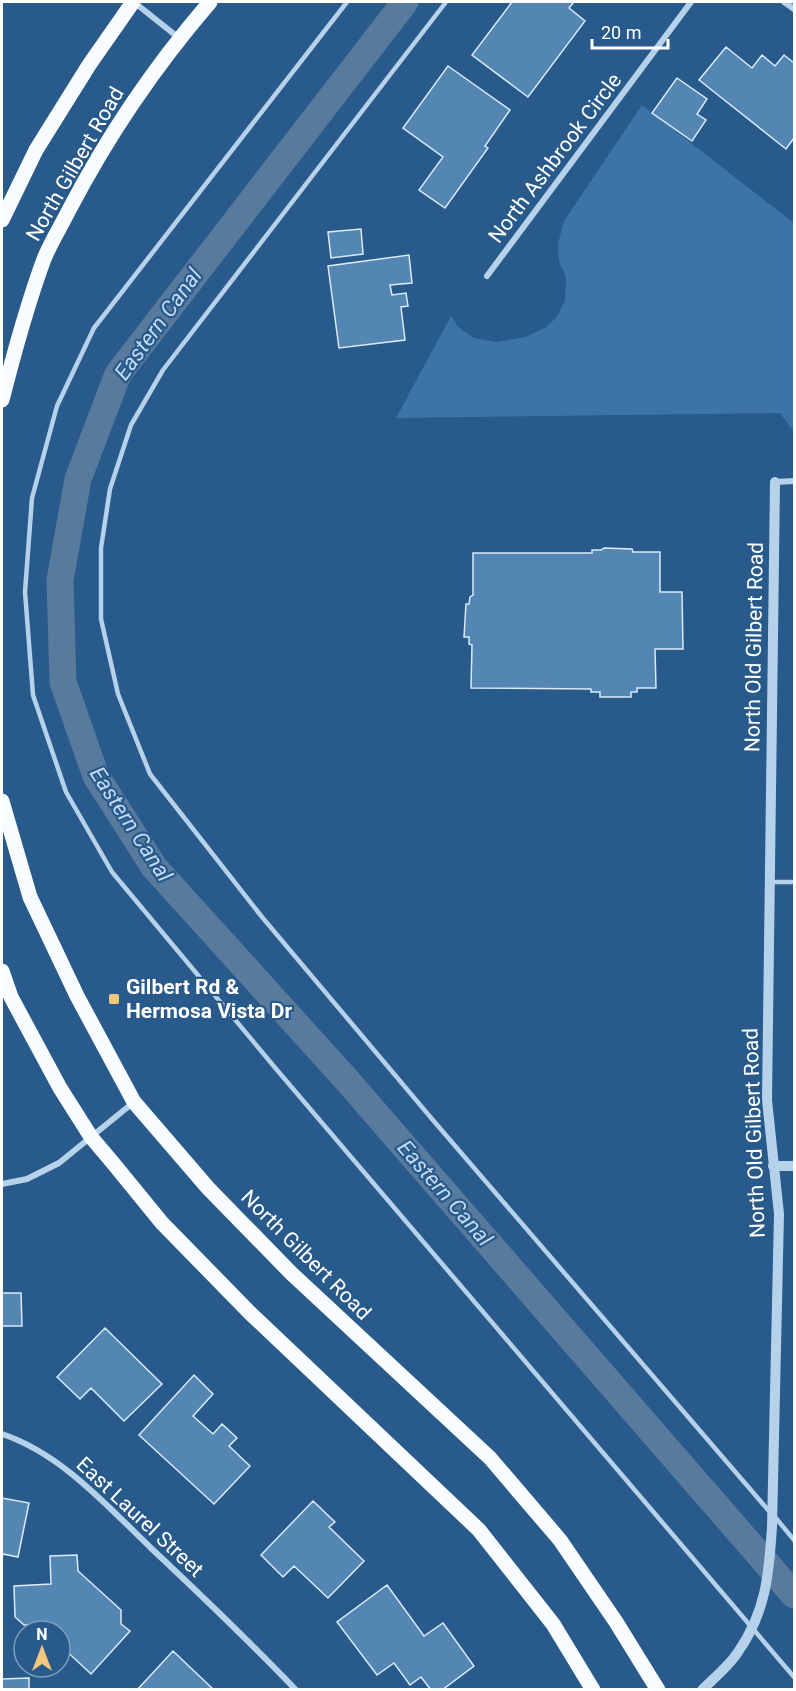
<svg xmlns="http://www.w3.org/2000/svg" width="796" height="1691" font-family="Roboto,sans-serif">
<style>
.green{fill:#3c74a7}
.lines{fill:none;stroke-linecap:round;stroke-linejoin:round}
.canal{stroke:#587a9c;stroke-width:27}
.building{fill:#5486b3;stroke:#daeaf7;stroke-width:1.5}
.service{stroke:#b6d1ea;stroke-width:4.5}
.minor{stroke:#b6d1ea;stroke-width:6}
.tertiary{stroke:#b6d1ea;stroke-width:10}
.primary{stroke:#f9fcfe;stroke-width:15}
.poi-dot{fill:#f2c77c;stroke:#285a8b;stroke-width:2}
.labels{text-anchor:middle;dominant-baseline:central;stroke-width:4.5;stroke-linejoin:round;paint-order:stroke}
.street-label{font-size:21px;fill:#fff;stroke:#285a8b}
.poi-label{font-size:21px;font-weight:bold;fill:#fff;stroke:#285a8b;text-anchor:start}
.water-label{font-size:22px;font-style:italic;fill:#c2dbf1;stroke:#285a8b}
</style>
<rect width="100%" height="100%" fill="#285a8b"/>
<path class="green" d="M642,105L794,223V432L780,413L396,418L451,316L458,327L474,338L497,342L526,337L546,327L557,317L565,300L566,277L559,261L558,244L564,221Z"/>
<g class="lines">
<path class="canal" d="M405,2L118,374L78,479L60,580L63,682L96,776L154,867L345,1078L794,1595"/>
</g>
<path class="building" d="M512,2H574L569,8L585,21L528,97L472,55Z
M726,47L752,68L762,55L775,66L784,55L794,63V138L786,149L699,80Z
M448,66L510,110L485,146L488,148L445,208L419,190L443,157L403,128Z
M677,78L707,99L697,114L706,120L692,141L652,113Z
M361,229L363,254L331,258L328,232Z
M409,255L412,283L390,285L392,295L406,293L408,306L401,307L405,340L339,348L328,266Z
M604,548L632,549L633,552H660V592H682L683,649H655L656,688H637V692H631V697H600V692H591V689L471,688L472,645L469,644V637H464L466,604H469L470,597L473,595V553H592V550H601Z
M2,1273V1293H21L22,1326H2Z
M105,1328L162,1384L124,1421L91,1388L80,1399L57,1377Z
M194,1375L213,1394L193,1416L213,1434L222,1424L237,1438L229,1446L250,1466L214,1504L139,1435Z
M2,1498L29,1503L18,1557L3,1554L2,1558Z
M313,1501L335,1522L329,1527L364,1561L328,1598L294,1566L283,1577L261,1555Z
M77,1555L78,1571L121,1610V1624L130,1631L91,1674L60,1645V1631H44L37,1624L24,1625L15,1617L14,1586L51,1584L50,1556Z
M387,1585L424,1636L443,1623L474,1666L442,1690H431L421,1677L410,1685L394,1663L377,1675L337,1622Z
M173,1651L214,1690H137Z
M29,1678V1690H2V1679Z"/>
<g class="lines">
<path class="service" d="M347,2L94,328L57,406L32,498L25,592L33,695L66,792L112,872L277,1070L794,1677
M446,2L163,370L131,425L110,489L101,548V619L118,694L150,774L262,917L432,1119L769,1511
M770,882H794
M775,1517L794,1540"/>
<path class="minor" d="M784,2L794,9
M135,3L179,38
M487,276L691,2
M775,482L794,481
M2,1184L27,1179L59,1163L134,1102
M2,1434C62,1454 108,1507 152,1549C201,1595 249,1641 296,1690"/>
<path class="tertiary" d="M773,1166H794
M702,1690C714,1678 729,1666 738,1652C766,1612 769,1574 772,1527L779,1214L767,1100L775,482"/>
<path class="primary" d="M2,220L36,150L89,65L133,2
M2,400C14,353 27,305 44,259C51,242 61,226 69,210C108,135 155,66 210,2
M2,801L30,897L77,996L134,1102L208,1188L291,1273L490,1458L560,1540L616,1622L658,1690
M2,971L11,997L60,1088L91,1137L113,1163L162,1223L250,1313L479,1530L553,1624L593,1690"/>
</g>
<rect class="poi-dot" x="108" y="993" width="12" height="12" rx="3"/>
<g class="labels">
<g class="street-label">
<text transform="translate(555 158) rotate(-53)">North Ashbrook Circle</text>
<text transform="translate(75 164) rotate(-60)">North Gilbert Road</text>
<text transform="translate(754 647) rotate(-89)">North Old Gilbert Road</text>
<text transform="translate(754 1133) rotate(-92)">North Old Gilbert Road</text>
<text transform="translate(306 1255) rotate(45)">North Gilbert Road</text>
<text transform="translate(140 1517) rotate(43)">East Laurel Street</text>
</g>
<g class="poi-label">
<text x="126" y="987">Gilbert Rd &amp;<tspan x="126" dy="24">Hermosa Vista Dr</tspan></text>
</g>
<g class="water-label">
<text transform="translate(158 324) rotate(-54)">Eastern Canal</text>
<text transform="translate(131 824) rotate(57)">Eastern Canal</text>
<text transform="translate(445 1193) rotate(49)">Eastern Canal</text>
</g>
</g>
<rect width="796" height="1691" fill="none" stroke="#ffffff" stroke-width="6"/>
<g transform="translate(42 1649)"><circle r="28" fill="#285a8b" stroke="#7e9cb9" stroke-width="1.5"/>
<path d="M0-4.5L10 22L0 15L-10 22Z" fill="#f2c77c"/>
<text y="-9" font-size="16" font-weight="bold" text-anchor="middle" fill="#ffffff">N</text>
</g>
<path d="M592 39v9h76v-9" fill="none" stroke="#ffffff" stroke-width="3"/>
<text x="601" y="39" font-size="18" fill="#ffffff" stroke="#285a8b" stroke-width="4.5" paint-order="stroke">20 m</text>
</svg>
